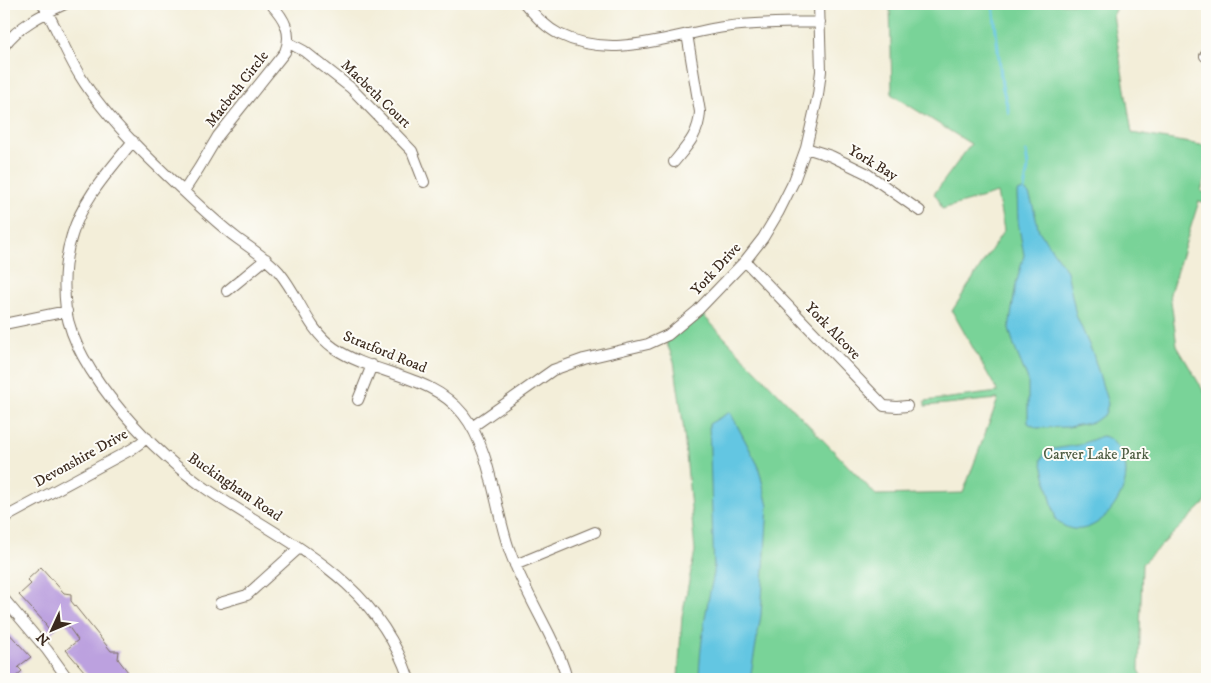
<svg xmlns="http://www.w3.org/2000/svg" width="1211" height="683" font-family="'IM FELL DW Pica',serif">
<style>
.green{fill:#79d398;stroke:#5a7e5b}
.water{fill:#64c6e2;stroke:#507880}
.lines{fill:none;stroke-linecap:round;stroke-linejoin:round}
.stream{stroke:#64c6e2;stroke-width:3}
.building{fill:#bca1df}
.minor-casing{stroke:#7b6f5f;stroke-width:12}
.minor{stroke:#fff;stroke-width:10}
.labels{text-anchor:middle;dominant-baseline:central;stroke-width:4;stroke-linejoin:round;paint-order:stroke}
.street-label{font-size:15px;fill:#3b2a1e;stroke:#fdfcf7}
.park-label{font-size:15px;fill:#4e5d43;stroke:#fdfcf7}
</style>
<rect width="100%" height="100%" fill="#fdfcf7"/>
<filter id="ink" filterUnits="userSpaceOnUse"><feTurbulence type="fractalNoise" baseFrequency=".02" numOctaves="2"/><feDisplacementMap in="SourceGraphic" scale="10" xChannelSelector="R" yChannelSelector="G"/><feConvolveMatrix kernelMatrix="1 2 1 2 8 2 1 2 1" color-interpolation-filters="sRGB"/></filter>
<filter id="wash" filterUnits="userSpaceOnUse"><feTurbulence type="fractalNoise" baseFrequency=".0096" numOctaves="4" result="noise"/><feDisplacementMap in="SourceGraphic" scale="20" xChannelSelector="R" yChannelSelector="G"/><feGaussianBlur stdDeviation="1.12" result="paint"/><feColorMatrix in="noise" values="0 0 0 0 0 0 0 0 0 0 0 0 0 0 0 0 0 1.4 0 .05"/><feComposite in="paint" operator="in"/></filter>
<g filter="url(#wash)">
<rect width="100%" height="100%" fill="#f3eed9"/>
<path class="green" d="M890,4H1117L1113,15L1132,133L1207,146V172L1201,191L1207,194V203L1199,201L1170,293L1177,346L1207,397V501L1142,564L1139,670L1144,679H678L682,616L695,551L683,423L674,361L664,337L698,310L876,495L963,493L998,399L925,406V401L998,392L952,311L1004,230L997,193L942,209L938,198L934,194L971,144L892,95Z"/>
<path class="water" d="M1024,190L1029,194L1033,206L1039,231L1067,271L1076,315L1093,354L1108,404L1105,414L1094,422L1068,427L1037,428L1028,423V380L1014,346L1009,328L1016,284L1024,255L1018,222L1017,192Z
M730,412L758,465L768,506L761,615L750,679H699C700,644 706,607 714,573L709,424Z
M1102,436C1109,437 1113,441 1117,447C1122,455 1126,463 1126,472C1126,504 1086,549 1056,520L1041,460L1047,450L1079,445Z"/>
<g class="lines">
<path class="stream" d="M993,4L1002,85L1009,113
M1024,190L1028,168L1026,152"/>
</g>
<g id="blocks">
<path class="building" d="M41,567L64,593L71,594V601L111,651H119L118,659L128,672L118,679H91L66,650L78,640L68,626L63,622L51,633L45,625L46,624L19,595L31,584L27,580Z
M4,628L31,657L18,667L22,671L13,679H4Z"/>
</g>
</g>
<g filter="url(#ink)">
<use href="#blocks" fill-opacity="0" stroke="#7b6f5f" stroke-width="1"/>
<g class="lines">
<g class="minor-casing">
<path id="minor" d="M43,4C56,27 66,53 80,76C110,125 164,173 207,213C217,222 227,231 238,239C252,249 268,259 279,272C300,297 307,329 334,348C375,376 430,373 463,414C491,449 494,506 509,549C519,578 535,606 549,634C556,648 563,663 567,679
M525,4C535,15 545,27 559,34C613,61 670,35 724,27C755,22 788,23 820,22
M289,43L304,51L351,88L412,151L424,182
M4,46C18,26 43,14 65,4
M1205,56L1207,53
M133,141C110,170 83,198 72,235C64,259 63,285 66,310C76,374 156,455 208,490C290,545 375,578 409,679
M806,148L831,156L866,173L920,211
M674,162C687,146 699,134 700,112L687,34
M184,191L199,168L218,136L285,52C293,33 284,18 271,4
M745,261L884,406L897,407L907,406
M227,291L266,259
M4,324L67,311
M358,400L372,365
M472,427L553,370L584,359L648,344L668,335L698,310L745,261L763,238L778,213L794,181L806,148L818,95L821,71L819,4
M4,518L132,449L147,438
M515,565L595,532
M4,599L47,650L68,679
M220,603L247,595L299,548"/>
</g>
<use href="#minor" class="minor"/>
</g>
</g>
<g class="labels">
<g class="street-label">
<text transform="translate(237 89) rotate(-52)">Macbeth Circle</text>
<text transform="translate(376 94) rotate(44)">Macbeth Court</text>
<text transform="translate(873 163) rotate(31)">York Bay</text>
<text transform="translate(716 269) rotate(-47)">York Drive</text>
<text transform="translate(833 331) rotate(46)">York Alcove</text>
<text transform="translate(385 352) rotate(22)">Stratford Road</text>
<text transform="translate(81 458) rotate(-29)">Devonshire Drive</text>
<text transform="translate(235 487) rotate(34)">Buckingham Road</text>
</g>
<g class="park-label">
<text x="1096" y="454">Carver Lake Park</text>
</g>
</g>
<rect width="1211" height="683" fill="none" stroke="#fdfcf7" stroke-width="20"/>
<g transform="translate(52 630) rotate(226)" stroke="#fdfcf7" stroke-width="4" paint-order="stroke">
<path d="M0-4L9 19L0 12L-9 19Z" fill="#3b2a1e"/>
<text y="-8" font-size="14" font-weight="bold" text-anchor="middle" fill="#3b2a1e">N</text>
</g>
</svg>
